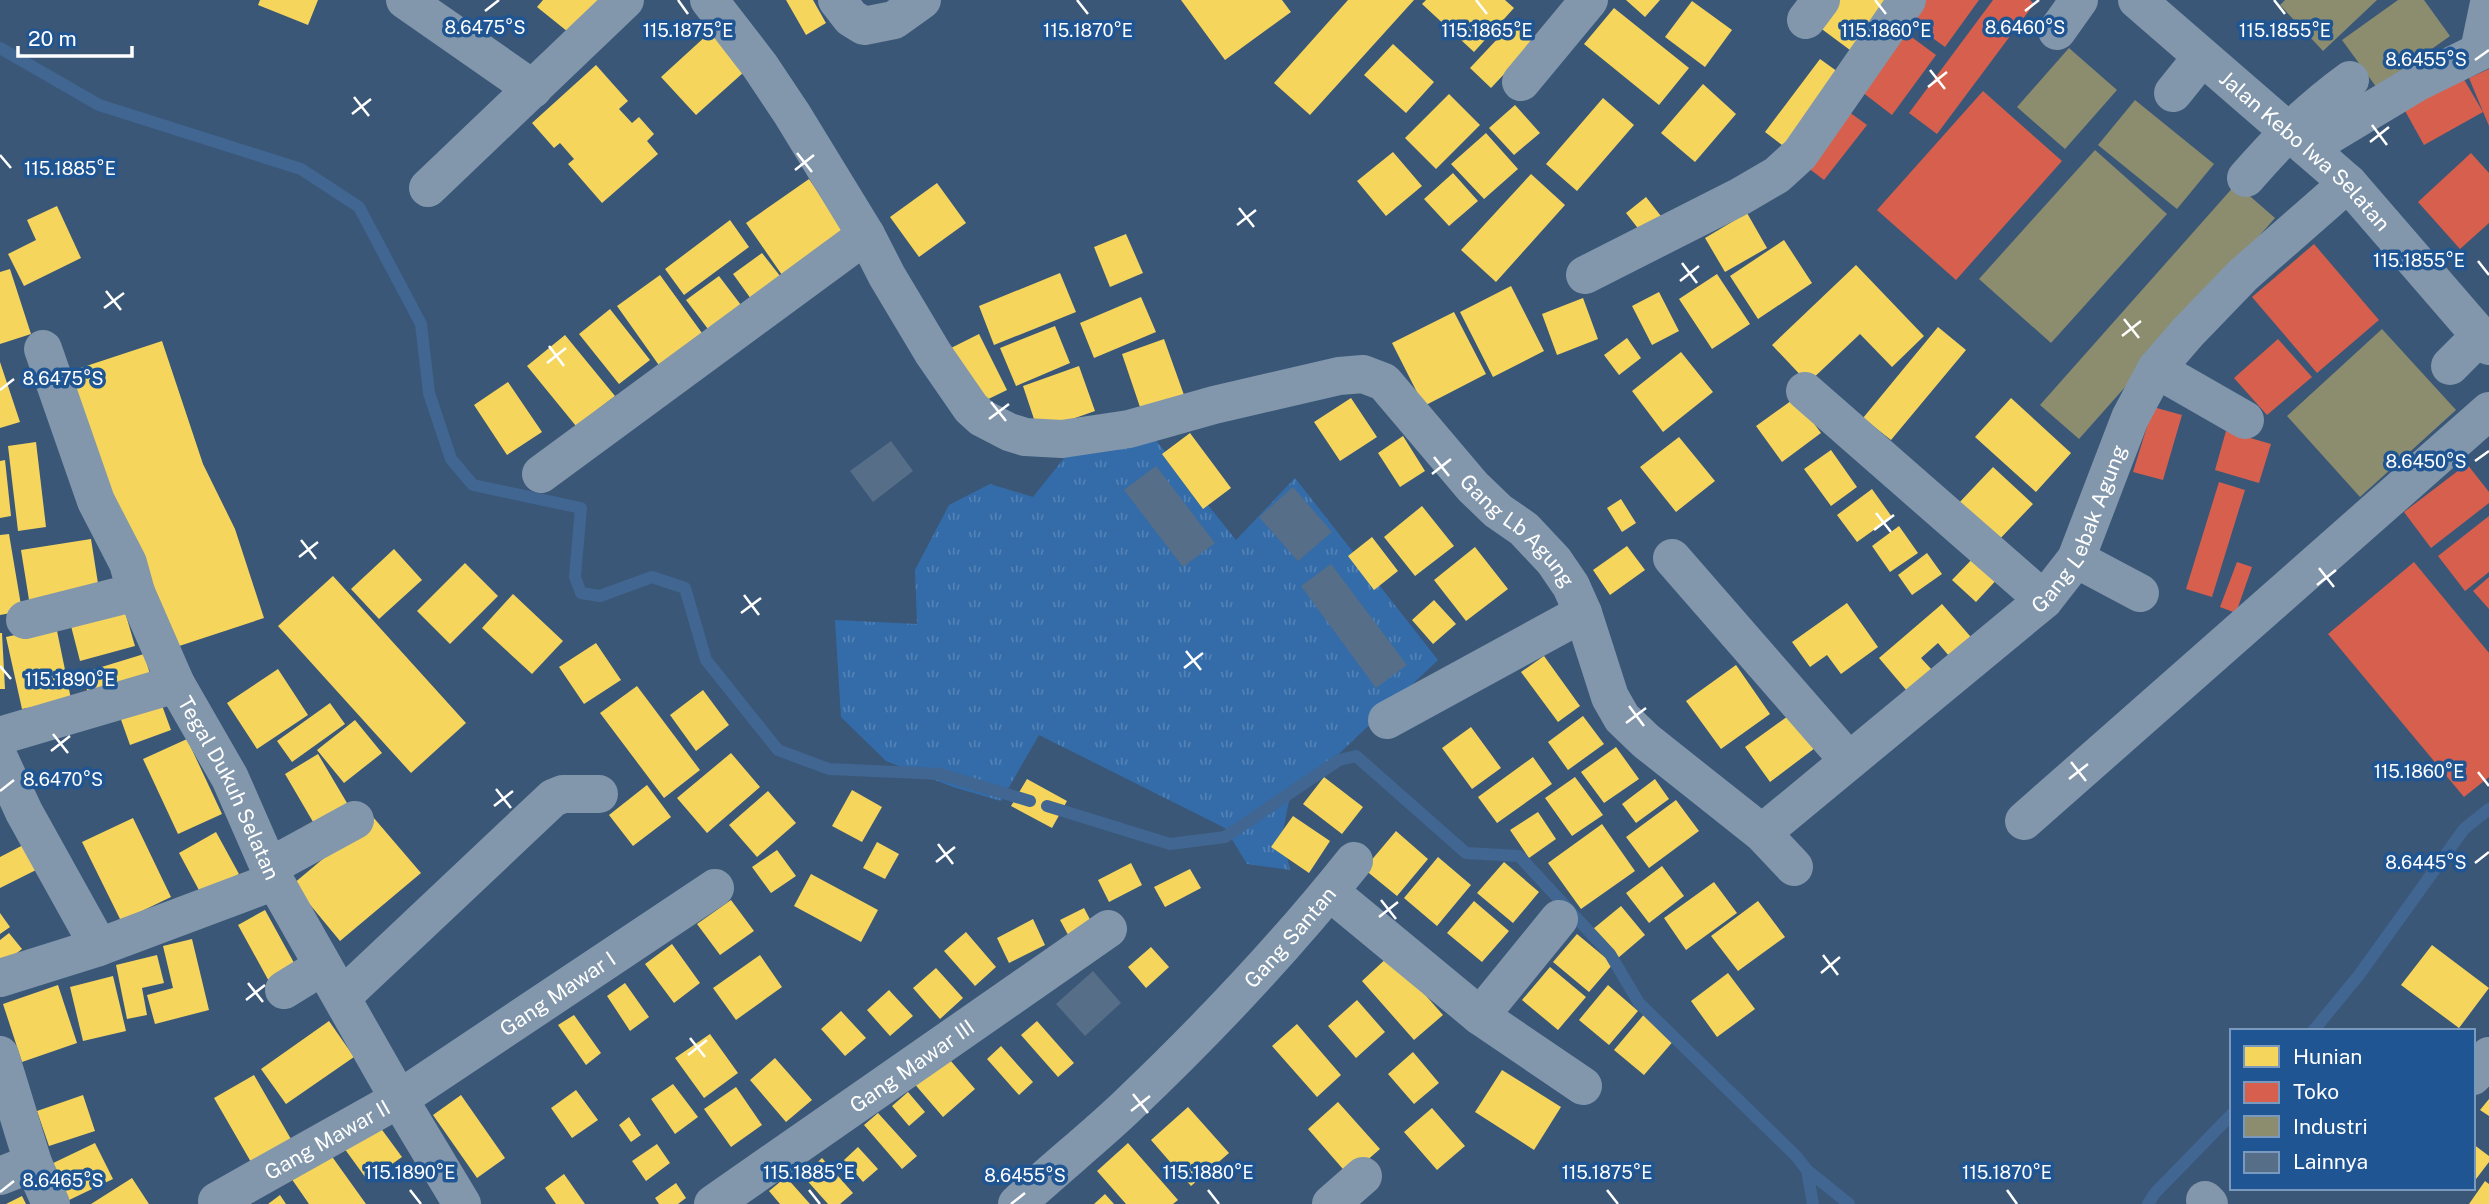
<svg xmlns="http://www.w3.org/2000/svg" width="2489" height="1204" font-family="'Public Sans',sans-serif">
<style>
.grass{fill:url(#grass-tufts)}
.homes{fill:#f6d55c}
.shops{fill:#d6604d}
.industry{fill:#8c8c6e}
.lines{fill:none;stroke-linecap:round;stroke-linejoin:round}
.stream{stroke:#406691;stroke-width:12}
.building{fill:#566e88}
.minor{stroke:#8297ab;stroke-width:38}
.ticks{fill:none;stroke:#fff;stroke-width:2.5}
.labels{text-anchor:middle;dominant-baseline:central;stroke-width:7;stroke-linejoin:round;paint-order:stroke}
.street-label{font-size:21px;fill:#fff;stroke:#1f5593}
.ticks-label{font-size:18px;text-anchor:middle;fill:#fff;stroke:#1f5593;stroke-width:7;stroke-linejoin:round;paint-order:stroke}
</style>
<defs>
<pattern id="grass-tufts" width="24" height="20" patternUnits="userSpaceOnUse" patternTransform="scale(1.75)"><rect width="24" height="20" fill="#346ca9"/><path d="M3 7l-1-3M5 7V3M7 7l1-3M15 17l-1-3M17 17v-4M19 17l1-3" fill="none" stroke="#5282b6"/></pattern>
</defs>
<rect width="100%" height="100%" fill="#3a5778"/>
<path class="grass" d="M1138,418L1236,540L1295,478L1438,660L1289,801L1282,835L1290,870L1247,864L1225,828L1039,735L1001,801L953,787L886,761L841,717L835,620L917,624L915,570L949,505L990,484L1033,497L1092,423Z"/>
<path class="homes" d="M260,0H318L308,25L258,5Z
M543,0H613L578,40L537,7Z
M786,0H813L826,23L806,35Z
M1181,0H1282L1291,12L1225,60Z
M1348,0H1414L1310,115L1274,83Z
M1426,0H1505L1514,8L1474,52L1422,4Z
M1626,0H1660L1645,17Z
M1834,0H1902L1858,56L1815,24Z
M1692,1L1732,30L1705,67L1665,37Z
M1614,8L1689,68L1659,105L1584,44Z
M1517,18L1538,38L1491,88L1470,68Z
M719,24L754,63L696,115L661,77Z
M1393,44L1434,82L1406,113L1364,75Z
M1820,59L1845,77L1790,151L1765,132Z
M596,65L628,101L619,109L632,123L639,117L654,134L647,141L658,154L602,203L568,164L574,159L560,143L554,148L532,123Z
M1703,84L1736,114L1695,162L1661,133Z
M1449,94L1480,125L1436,169L1405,138Z
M1603,98L1634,125L1577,191L1546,164Z
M1515,105L1540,133L1514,155L1489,128Z
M1486,133L1518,169L1484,199L1451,164Z
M1393,152L1422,186L1386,216L1357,181Z
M1453,173L1478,201L1449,226L1424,199Z
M1531,174L1565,205L1496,282L1461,250Z
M809,179L845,232L782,275L746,223Z
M937,183L966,223L919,257L890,217Z
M1646,197L1664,220L1644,236L1626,213Z
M57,206L81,258L24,286L8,254L36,240L27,220Z
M1747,213L1767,248L1725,272L1705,238Z
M730,220L749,247L684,295L665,269Z
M1126,234L1143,273L1110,287L1094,247Z
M1784,240L1812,283L1758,319L1730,276Z
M762,253L784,281L754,303L733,274Z
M1856,265L1924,336L1892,367L1860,334L1808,383L1772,345Z
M10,269L31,334L0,344V272Z
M1060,273L1076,312L994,345L979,306Z
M1717,274L1750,324L1712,349L1679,299Z
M660,275L707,340L663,371L617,306Z
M719,276L744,309L711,333L686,300Z
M1511,286L1544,351L1493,377L1460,312Z
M1659,292L1679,331L1652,345L1632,306Z
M1141,297L1156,332L1094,358L1080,323Z
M1583,298L1598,339L1557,355L1542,314Z
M610,309L650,360L619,384L579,334Z
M1454,312L1486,374L1424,406L1392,343Z
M1055,326L1070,363L1016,386L1000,348Z
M1938,327L1966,350L1891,440L1863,418Z
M979,334L1007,390L976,405L949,349Z
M565,335L615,396L576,426L527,366Z
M1627,338L1641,358L1619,375L1604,355Z
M1164,339L1184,395L1141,410L1122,354Z
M162,341L203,464L235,529L264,618L164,651L62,374Z
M1681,352L1713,392L1663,432L1632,391Z
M0,362L20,422L0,428Z
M1079,366L1095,411L1038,431L1023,386Z
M508,382L542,432L507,455L474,405Z
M1351,398L1377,437L1340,461L1314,422Z
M1795,398L1821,433L1782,462L1756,426Z
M2011,398L2071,453L2036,492L1975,437Z
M1190,433L1231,488L1203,509L1162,454Z
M1403,436L1425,471L1400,487L1378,453Z
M1679,437L1715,481L1676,512L1640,467Z
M36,442L46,527L18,531L8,446Z
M1831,450L1857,487L1831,506L1804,469Z
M5,460L11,516L0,518V461Z
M1993,467L2033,504L1996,543L1957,505Z
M1872,489L1892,517L1857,542L1837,515Z
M1621,499L1636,523L1622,532L1607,508Z
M1422,506L1454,546L1415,576L1384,537Z
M1899,526L1918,553L1890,572L1872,546Z
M9,534L22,611L0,615V535Z
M1372,537L1398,571L1374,590L1348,556Z
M91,539L100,596L30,606L21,550Z
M1627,546L1645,570L1610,595L1593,570Z
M1475,547L1508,589L1466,621L1434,580Z
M394,549L422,580L379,619L351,589Z
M1927,553L1942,574L1912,595L1898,575Z
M1978,553L2001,575L1976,602L1952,580Z
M465,563L498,596L450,644L417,611Z
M333,576L466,723L411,773L278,626Z
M513,594L563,641L532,674L482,628Z
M1434,600L1456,624L1433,644L1412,620Z
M1847,603L1878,647L1841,674L1827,655L1810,667L1792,642Z
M1942,604L1977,644L1955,663L1938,643L1921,658L1932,670L1907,691L1879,658Z
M125,612L135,646L80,661L71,626Z
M56,626L71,699L22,709L6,637Z
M0,633H2L5,689H0Z
M596,643L621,680L584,704L559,667Z
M144,654L153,684L91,703L82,673Z
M1544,656L1580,706L1558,722L1521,672Z
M1736,665L1770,714L1721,749L1686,701Z
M278,669L308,715L257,749L227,703Z
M637,686L700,770L664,798L600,713Z
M703,690L729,725L696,751L670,715Z
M160,700L171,730L130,745L119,714Z
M330,703L345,724L292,762L277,741Z
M1795,711L1819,745L1770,782L1745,747Z
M1583,716L1604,744L1568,770L1548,742Z
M355,720L382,753L344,783L317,750Z
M1471,727L1501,768L1472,789L1442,748Z
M187,739L222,814L178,834L143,759Z
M1616,747L1639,779L1604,803L1581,772Z
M731,753L760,787L707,833L677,798Z
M318,754L350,808L316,827L285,774Z
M1533,757L1552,784L1497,823L1478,797Z
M1324,777L1363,807L1342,834L1303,804Z
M1575,777L1603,815L1572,836L1545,798Z
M1027,779L1067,801L1052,828L1011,806Z
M1655,779L1669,799L1636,823L1622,804Z
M647,785L671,817L633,846L609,815Z
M852,790L882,807L862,842L832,826Z
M768,791L796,823L757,857L729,825Z
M1676,800L1699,831L1649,868L1626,837Z
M1538,812L1556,839L1529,858L1510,830Z
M1293,816L1330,841L1309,873L1271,847Z
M373,817L421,873L340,941L293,884Z
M133,818L171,897L121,921L82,842Z
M1602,824L1635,871L1581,909L1548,863Z
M1396,831L1428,859L1397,896L1364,869Z
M216,832L239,874L201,894L179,853Z
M29,842L42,867L0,888V857Z
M877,842L899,854L885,879L863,868Z
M777,850L796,876L771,893L752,867Z
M1438,857L1471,885L1437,926L1404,898Z
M1504,862L1539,892L1513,923L1477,893Z
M1131,863L1142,885L1109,902L1098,880Z
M1662,866L1684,896L1649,923L1626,893Z
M1190,869L1201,888L1165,907L1154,887Z
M811,874L878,910L861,942L794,906Z
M1714,882L1737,913L1686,950L1664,918Z
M731,900L754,931L720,955L697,924Z
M1474,901L1509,931L1482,962L1447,933Z
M1758,901L1785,937L1738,971L1711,936Z
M1621,906L1645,935L1618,958L1593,929Z
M1084,908L1095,929L1072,942L1060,920Z
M265,910L298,970L271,985L238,925Z
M0,913L10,927L0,934Z
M1033,919L1045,945L1009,963L997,938Z
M966,932L996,967L975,986L944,951Z
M9,933L22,949L0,966V940Z
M1577,934L1613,964L1589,992L1553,962Z
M192,939L209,1010L155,1024L147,995L173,988L163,946Z
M672,944L700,983L674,1003L645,964Z
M2432,945L2489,988L2459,1028L2401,985Z
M1151,947L1169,967L1146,988L1128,967Z
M157,955L164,983L142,988L147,1015L127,1019L116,965Z
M760,955L782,987L736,1020L713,988Z
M1390,955L1443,1015L1414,1040L1362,981Z
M1550,967L1586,997L1558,1030L1522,1000Z
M936,968L963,998L940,1019L913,988Z
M1728,973L1755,1009L1717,1037L1691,1001Z
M113,976L126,1031L83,1041L70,987Z
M625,983L649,1017L630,1031L607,996Z
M58,985L77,1043L22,1062L3,1004Z
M1608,985L1638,1011L1609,1045L1579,1020Z
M889,990L913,1016L890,1036L867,1010Z
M1357,1000L1385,1032L1356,1058L1328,1026Z
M841,1011L866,1038L845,1056L821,1029Z
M1646,1012L1676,1038L1644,1075L1614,1050Z
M574,1015L601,1053L586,1065L558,1025Z
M329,1021L354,1057L286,1104L261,1069Z
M1037,1021L1074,1063L1058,1077L1021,1035Z
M1297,1024L1341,1075L1317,1097L1272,1046Z
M710,1034L738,1073L704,1098L675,1058Z
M1001,1046L1033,1082L1019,1095L987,1059Z
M1413,1052L1439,1083L1414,1104L1388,1074Z
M944,1053L975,1089L943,1117L912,1081Z
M775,1058L812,1100L786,1122L750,1080Z
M1502,1070L1561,1107L1534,1150L1475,1112Z
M254,1075L295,1146L255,1169L214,1098Z
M673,1084L698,1117L675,1134L651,1099Z
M736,1087L762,1125L731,1147L704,1109Z
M576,1090L598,1120L572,1138L551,1108Z
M908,1092L925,1112L909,1126L892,1106Z
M83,1095L95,1131L49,1146L37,1111Z
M461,1095L505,1158L477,1178L433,1115Z
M2489,1099V1116L2480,1110Z
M1338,1102L1380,1149L1349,1176L1308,1129Z
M1188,1107L1229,1153L1191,1186L1151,1140Z
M1432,1108L1465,1146L1437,1170L1404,1132Z
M878,1113L917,1156L902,1169L864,1125Z
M629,1117L641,1135L631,1142L619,1125Z
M377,1123L402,1157L368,1181L344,1148Z
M95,1143L113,1179L65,1202L47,1166Z
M1128,1143L1178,1200L1173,1204H1126L1097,1171Z
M657,1144L670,1163L646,1181L632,1161Z
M2473,1144L2489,1156V1162L2473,1183Z
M858,1147L878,1169L863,1182L844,1160Z
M328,1151L366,1204H309L291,1178Z
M822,1158L853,1193L840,1204H828L803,1176Z
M564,1174L585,1204H556L545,1188Z
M786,1177L810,1204H780L769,1191Z
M132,1178L149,1204H91Z
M2485,1181L2489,1184V1204H2469Z
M676,1183L686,1198L678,1204H659L655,1198Z
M1105,1194L1114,1204H1094Z
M280,1195L286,1204H268Z
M22,1196L26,1204H6Z"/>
<path class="shops" d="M1919,0H1979L1945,47L1905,18Z
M1993,0H2030L2034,4L1937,134L1909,113Z
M1906,33L1936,55L1892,115L1862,92Z
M2489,69V126L2469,78Z
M2462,76L2483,112L2424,145L2404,109Z
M1983,91L2062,161L1956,280L1877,210Z
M1845,109L1867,125L1824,180L1803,164Z
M2471,153L2489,173V223L2460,249L2418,202Z
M2314,244L2379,320L2317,373L2252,297Z
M2278,339L2312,377L2267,415L2234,378Z
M2153,407L2182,415L2163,480L2133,472Z
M2226,431L2271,444L2259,483L2215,470Z
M2467,464L2489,492V503L2431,548L2404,512Z
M2219,482L2245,490L2212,597L2186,589Z
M2489,516V572L2465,591L2438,556Z
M2237,562L2252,567L2236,613L2220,607Z
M2414,562L2489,653V777L2464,797L2328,634Z
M2489,577V609L2473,591Z"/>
<path class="industry" d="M2285,0H2377L2323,51L2280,5Z
M2398,0H2424L2450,36L2377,88L2342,40Z
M2069,48L2117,90L2065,149L2017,107Z
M2135,100L2214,164L2177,209L2098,145Z
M2095,150L2167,214L2051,343L1979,279Z
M2236,184L2275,218L2079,439L2040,405Z
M2382,329L2456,410L2360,497L2287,416Z"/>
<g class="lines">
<path class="stream" d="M0,48L99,105L301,169L359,207L421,324L429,393L451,459L473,485L581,508L575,577L581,593L600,596L652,577L685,588L706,660L778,750L829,769L940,774L1030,801
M1047,806L1170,844L1225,837L1339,760L1356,756L1466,853L1519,856L1610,954L1639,1003L1796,1156L1807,1170L1813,1204
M2313,1031L2359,975L2464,829L2489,809
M1807,1170L1849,1204
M2148,1204L2155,1193L2232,1114"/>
</g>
<path class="building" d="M891,441L913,471L873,502L850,471Z
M1156,466L1215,543L1183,567L1124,490Z
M1293,487L1332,532L1298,561L1259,517Z
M1331,564L1407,665L1376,688L1301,586Z
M1093,971L1121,1003L1085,1036L1056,1004Z"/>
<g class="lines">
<g class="minor">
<path d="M405,0L533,89"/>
<path id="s1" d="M709,0L760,66L792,114L866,235L887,276L933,353L971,408L982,418L1009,432L1025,437L1062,439L1129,429L1214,405L1339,376L1363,374L1384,382L1473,487L1498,511L1524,529L1554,561L1571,586L1583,613L1610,697L1622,718L1646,741L1762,833L1794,867"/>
<path d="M837,0L851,18L864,26L894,20L922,0"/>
<path id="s2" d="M2137,0L2348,183L2489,346"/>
<path d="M1806,20L1821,0"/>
<path d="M2057,31L2079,0"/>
<path d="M2479,51L2489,3"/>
<path d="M1521,82L1589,0"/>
<path d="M2173,93L2202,57"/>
<path d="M2308,148L2418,82L2489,47"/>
<path d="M2246,178C2280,139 2309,110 2350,80"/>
<path d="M428,188L625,0"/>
<path d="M1585,275L1741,196L1777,175L1800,154L1907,0"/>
<path id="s3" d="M43,349L96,501L128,563L136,592L176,684L230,778L275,881L399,1099L462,1204"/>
<path d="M2450,366L2480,336"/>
<path d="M2156,369L2245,420"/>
<path d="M1805,391L2044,600"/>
<path d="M541,474L866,235"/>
<path d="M1672,558L1849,761"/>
<path d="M2076,559L2140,593"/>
<path d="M25,620L136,592"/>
<path d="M1387,720L1583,613"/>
<path d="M0,737L6,734L176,684"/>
<path d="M0,760L24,812L99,947"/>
<path d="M2024,821L2489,411"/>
<path id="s4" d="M1762,833L2044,600L2076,559L2130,418L2156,369L2188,332L2243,275L2348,183"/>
<path d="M269,867L355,820"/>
<path d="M1330,892L1480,1016L1583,1086"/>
<path d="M0,978L99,947L275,881"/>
<path d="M284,990L323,966"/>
<path d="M342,997L553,798L563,794H599"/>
<path d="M1480,1016L1559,919"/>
<path d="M0,1055L33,1163L51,1204"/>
<path d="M2473,1076L2489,1056"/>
<path d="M0,1176L33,1163"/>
<path d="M2205,1200L2209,1204"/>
<path id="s5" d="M217,1201L399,1099L715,888"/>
<path id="s6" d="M713,1204L1108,929"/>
<path id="s7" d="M1017,1204C1052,1171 1090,1141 1125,1108C1207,1030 1284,949 1354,861"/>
<path d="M1331,1204L1363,1176"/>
</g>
</g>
<path class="ticks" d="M678,0L688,14M1077,0L1088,14M1476,0L1487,14M1875,0L1886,14M2274,0L2285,14M485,11L499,0M2025,11L2039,0M2475,60L2489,50M1930,70L1945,89M1928,87L1947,72M354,97L369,116M352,114L371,99M2372,125L2387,145M2370,142L2389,127M797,153L812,172M0,155L11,168M795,170L814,155M1239,208L1254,227M1237,225L1256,210M2478,261L2489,275M1682,263L1697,283M1680,281L1699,266M106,291L121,310M104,308L124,293M2124,319L2139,338M2122,336L2141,321M549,346L564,366M547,363L566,348M0,390L14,379M991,402L1006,421M989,419L1009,404M1434,457L1449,476M2475,461L2489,451M1432,474L1451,459M1876,513L1891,532M1874,530L1894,515M301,540L316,559M299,557L318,542M2319,568L2334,587M2317,585L2336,570M744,595L759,615M741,613L761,598M1186,651L1201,670M0,666L11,679M1184,668L1203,653M1629,706L1644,726M1626,723L1646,708M53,734L68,753M51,751L70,736M2071,762L2086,781M2478,772L2489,786M2069,779L2088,764M496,789L511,808M0,791L14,780M494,806L513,791M938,844L953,864M936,862L955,847M2475,863L2489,852M1381,900L1396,919M1379,917L1398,902M1823,955L1838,975M1821,973L1840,957M248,983L263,1002M246,1000L265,985M690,1038L705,1057M688,1055L707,1040M1133,1094L1148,1113M1131,1111L1150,1096M410,1190L421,1204M809,1190L820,1204M1208,1190L1219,1204M1607,1190L1618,1204M2007,1190L2017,1204M0,1192L14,1181M1011,1204L1025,1193"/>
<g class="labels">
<g class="street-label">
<text stroke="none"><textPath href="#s2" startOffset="226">Jalan Kebo Iwa Selatan</textPath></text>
<text stroke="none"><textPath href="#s4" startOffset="446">Gang Lebak Agung</textPath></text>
<text stroke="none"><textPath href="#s1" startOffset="1116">Gang Lb Agung</textPath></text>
<text stroke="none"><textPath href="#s3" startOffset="478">Tegal Dukuh Selatan</textPath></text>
<text stroke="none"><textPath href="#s7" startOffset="382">Gang Santan</textPath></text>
<text stroke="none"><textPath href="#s5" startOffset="399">Gang Mawar I</textPath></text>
<text stroke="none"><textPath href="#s6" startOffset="242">Gang Mawar III</textPath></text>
<text stroke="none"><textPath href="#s5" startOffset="126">Gang Mawar II</textPath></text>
</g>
</g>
<g class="ticks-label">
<text x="485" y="34">8.6475°S</text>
<text x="2025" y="34">8.6460°S</text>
<text x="688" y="37">115.1875°E</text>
<text x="1088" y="37">115.1870°E</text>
<text x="1487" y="37">115.1865°E</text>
<text x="1886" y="37">115.1860°E</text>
<text x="2285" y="37">115.1855°E</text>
<text x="2426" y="66">8.6455°S</text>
<text x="70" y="175">115.1885°E</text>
<text x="2419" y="267">115.1855°E</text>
<text x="63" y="385">8.6475°S</text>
<text x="2426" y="468">8.6450°S</text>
<text x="70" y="686">115.1890°E</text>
<text x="2419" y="778">115.1860°E</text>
<text x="63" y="786">8.6470°S</text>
<text x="2426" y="869">8.6445°S</text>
<text x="410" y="1179">115.1890°E</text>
<text x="809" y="1179">115.1885°E</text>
<text x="1208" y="1179">115.1880°E</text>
<text x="1607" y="1179">115.1875°E</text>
<text x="2007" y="1179">115.1870°E</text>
<text x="1025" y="1182">8.6455°S</text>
<text x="63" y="1187">8.6465°S</text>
</g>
<rect x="2230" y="1029" width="245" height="161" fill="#1f5593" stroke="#7999be" stroke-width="2"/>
<rect x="2244" y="1046" width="35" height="21" fill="#f6d55c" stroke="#7999be" stroke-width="2"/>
<text x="2293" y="1064" font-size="21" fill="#ffffff">Hunian</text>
<rect x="2244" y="1082" width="35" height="21" fill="#d6604d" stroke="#7999be" stroke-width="2"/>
<text x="2293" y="1099" font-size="21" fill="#ffffff">Toko</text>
<rect x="2244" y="1116" width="35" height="21" fill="#8c8c6e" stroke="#7999be" stroke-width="2"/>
<text x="2293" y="1134" font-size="21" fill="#ffffff">Industri</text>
<rect x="2244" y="1152" width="35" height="21" fill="#566e88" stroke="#7999be" stroke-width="2"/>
<text x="2293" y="1169" font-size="21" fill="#ffffff">Lainnya</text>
<path d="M18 46v10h114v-10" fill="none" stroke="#ffffff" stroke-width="3.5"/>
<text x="28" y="46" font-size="21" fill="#ffffff" stroke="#1f5593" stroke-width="5" paint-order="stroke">20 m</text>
</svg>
